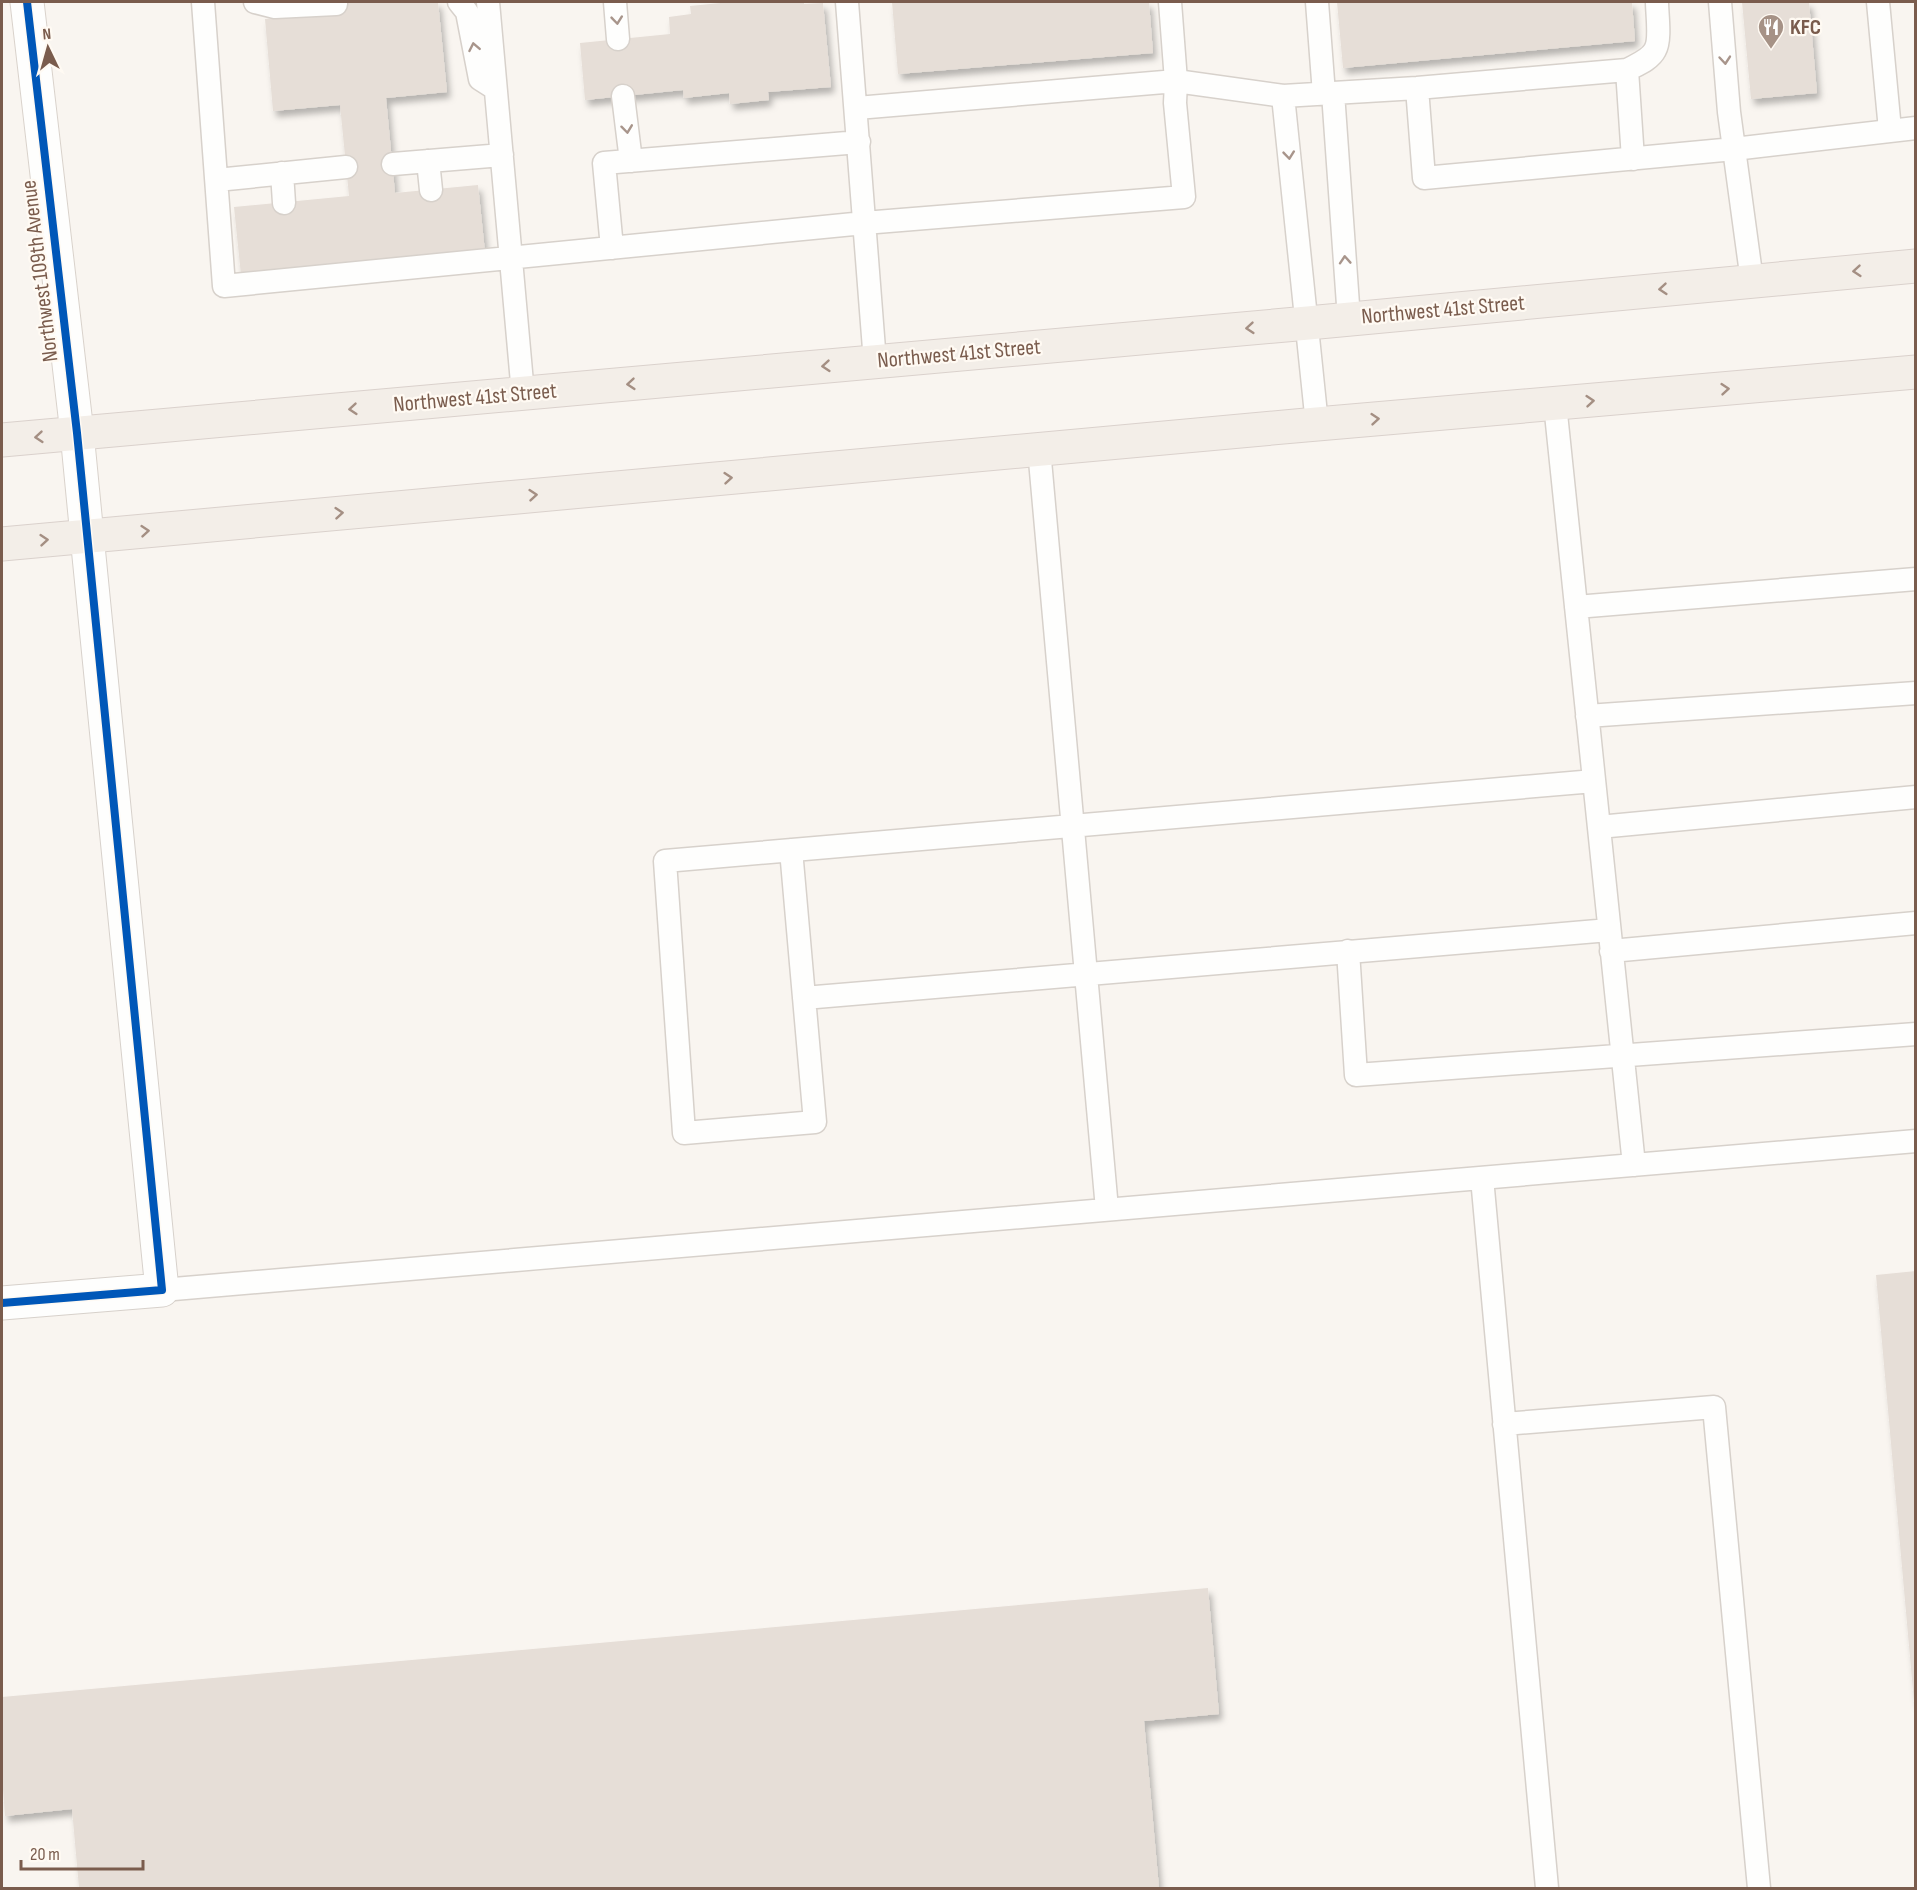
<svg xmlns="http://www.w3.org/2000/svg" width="1917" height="1890" font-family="'Sofia Sans Condensed',sans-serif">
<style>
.building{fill:#e6ded7;filter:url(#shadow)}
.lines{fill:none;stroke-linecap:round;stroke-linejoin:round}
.lane-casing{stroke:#d7d1cb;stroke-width:25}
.street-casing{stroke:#d7d1cb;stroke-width:35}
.secondary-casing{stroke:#d9d2cb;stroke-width:35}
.primary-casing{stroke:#dad1cc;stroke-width:35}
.lane{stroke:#fefefd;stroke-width:22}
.street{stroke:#fefefd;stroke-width:33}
.secondary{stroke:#fefefd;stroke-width:33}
.primary{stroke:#f3eee8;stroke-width:33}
.cycleway-casing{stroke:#fffaf3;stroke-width:11}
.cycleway{stroke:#0057b8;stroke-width:8}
.oneway{stroke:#a8958b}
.oneway2{stroke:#a48f83}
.labels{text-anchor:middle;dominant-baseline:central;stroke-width:4.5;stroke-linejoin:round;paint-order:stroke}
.poi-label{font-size:22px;font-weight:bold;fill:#7a5c4d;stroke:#fffaf3;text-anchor:start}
.street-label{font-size:22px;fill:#7a5c4d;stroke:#fffaf3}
</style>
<defs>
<filter id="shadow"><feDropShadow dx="3.5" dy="6" stdDeviation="3" flood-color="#0004"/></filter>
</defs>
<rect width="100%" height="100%" fill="#f9f5f0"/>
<path class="building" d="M336,2H438L447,92L386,98L395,193L478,185L485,252L241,275L234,207L349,196L340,105L273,111L265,19L337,12Z
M731,2H804V4L823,3L831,87L768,92L769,100L730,104L729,93L684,98L683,90L585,100L580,43L670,34L669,17L691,14L690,6Z
M892,2H1149L1153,53L898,74Z
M1337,2H1632L1635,41L1343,68Z
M1742,2H1809L1817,93L1751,99Z
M1916,1271V1702H1914L1876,1275Z
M1208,1588L1219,1714L1144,1721L1159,1888H79L72,1809L5,1816L2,1775V1697Z"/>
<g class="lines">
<g class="lane-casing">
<path id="lane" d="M203,2L224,286L864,223L1184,197L1175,103L1176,81L1170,2
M255,2L275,7L336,4
M459,2L467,12L480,79L491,86
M488,2L523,394
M615,2L618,39
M847,2L875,362
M1317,2L1324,94
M1720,2L1729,112L1752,281
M1878,2L1890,130
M1417,88L1424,178L1734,149L1916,128
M1333,93L1349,319
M623,96L631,161
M1283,96L1317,424
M857,108L1176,81L1283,96L1417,88L1627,70
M1633,159L1627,70C1636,65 1650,60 1655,50C1661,40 1657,14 1657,2
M428,161L431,190
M393,164L502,155
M282,173L284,203
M217,180L346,167
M612,248L604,163L859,142
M1555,404L1634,1165
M1039,449L1107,1209
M1576,607L1916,579
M1587,716L1916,693
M1599,827L1916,797
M791,850L815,1122L684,1133L665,861L1594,781
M1348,951L1356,1075L1916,1034
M1611,951L1916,923
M804,998L1609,930
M1482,1178L1547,1888
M162,1290L1916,1141
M1504,1424L1714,1407L1759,1888"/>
</g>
<g class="street-casing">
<path id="street" d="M2,1303L162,1290L87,536"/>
</g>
<g class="secondary-casing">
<path id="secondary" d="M27,2L77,433L87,536"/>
</g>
<g class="primary-casing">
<path id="primary" d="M2,440L1308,323L1916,266
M2,544L1317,424L1916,372"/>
</g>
<use href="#lane" class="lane"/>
<use href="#street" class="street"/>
<use href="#secondary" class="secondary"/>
<use href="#primary" class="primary"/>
<g class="cycleway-casing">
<path id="cycleway" d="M2,1303L162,1290L77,433L27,2"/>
</g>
<use href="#cycleway" class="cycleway"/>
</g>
<defs><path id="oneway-chevron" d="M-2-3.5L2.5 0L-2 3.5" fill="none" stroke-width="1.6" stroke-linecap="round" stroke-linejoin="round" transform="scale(1.5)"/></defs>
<g class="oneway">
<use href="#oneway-chevron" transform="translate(617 20) rotate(84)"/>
<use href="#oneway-chevron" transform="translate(474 47) rotate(-101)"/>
<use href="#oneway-chevron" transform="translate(1725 60) rotate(85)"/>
<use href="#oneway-chevron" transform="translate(627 129) rotate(83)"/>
<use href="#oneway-chevron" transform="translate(1289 155) rotate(84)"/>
<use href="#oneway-chevron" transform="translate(1345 260) rotate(-94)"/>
</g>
<g class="oneway2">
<use href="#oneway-chevron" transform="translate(1857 271) rotate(175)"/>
<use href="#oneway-chevron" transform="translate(1663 289) rotate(175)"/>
<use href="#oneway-chevron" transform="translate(1250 328) rotate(175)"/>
<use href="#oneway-chevron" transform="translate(826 366) rotate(175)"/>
<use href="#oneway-chevron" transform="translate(631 384) rotate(175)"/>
<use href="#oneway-chevron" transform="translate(1725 389) rotate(-5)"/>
<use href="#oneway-chevron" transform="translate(1590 401) rotate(-5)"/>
<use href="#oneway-chevron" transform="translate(353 409) rotate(175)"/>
<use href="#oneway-chevron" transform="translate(1375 419) rotate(-5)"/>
<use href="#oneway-chevron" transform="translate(39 437) rotate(175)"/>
<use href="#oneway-chevron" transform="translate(728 478) rotate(-5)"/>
<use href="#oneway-chevron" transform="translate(533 495) rotate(-5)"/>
<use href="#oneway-chevron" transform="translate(339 513) rotate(-5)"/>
<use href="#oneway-chevron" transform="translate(145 531) rotate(-5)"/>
<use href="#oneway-chevron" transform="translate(44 540) rotate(-5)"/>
</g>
<defs>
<g id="restaurant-pin" transform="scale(1.35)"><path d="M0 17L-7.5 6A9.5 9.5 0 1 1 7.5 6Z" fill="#a69286" stroke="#fffaf3"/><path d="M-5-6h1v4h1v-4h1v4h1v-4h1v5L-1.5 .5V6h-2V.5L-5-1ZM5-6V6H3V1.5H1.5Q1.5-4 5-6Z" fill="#fff"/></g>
</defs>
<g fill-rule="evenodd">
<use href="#restaurant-pin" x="1771" y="27"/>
</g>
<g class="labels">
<g class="poi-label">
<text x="1790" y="27">KFC</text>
</g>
<g class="street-label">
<text transform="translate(40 271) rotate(-97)">Northwest 109th Avenue</text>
<text transform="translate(1443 310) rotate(-5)">Northwest 41st Street</text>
<text transform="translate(959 354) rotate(-5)">Northwest 41st Street</text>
<text transform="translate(475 398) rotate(-5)">Northwest 41st Street</text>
</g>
</g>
<rect width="1917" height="1890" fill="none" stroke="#7a5c4d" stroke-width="6"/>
<g transform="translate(48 48) rotate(355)" stroke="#fffaf3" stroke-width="4.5" paint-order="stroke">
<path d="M0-4.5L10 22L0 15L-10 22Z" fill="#7a5c4d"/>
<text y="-9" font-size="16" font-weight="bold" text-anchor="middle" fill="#7a5c4d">N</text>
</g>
<path d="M21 1860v9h122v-9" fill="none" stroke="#7a5c4d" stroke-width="3"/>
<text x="30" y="1860" font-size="18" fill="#7a5c4d" stroke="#fffaf3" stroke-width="4.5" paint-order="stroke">20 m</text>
</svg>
